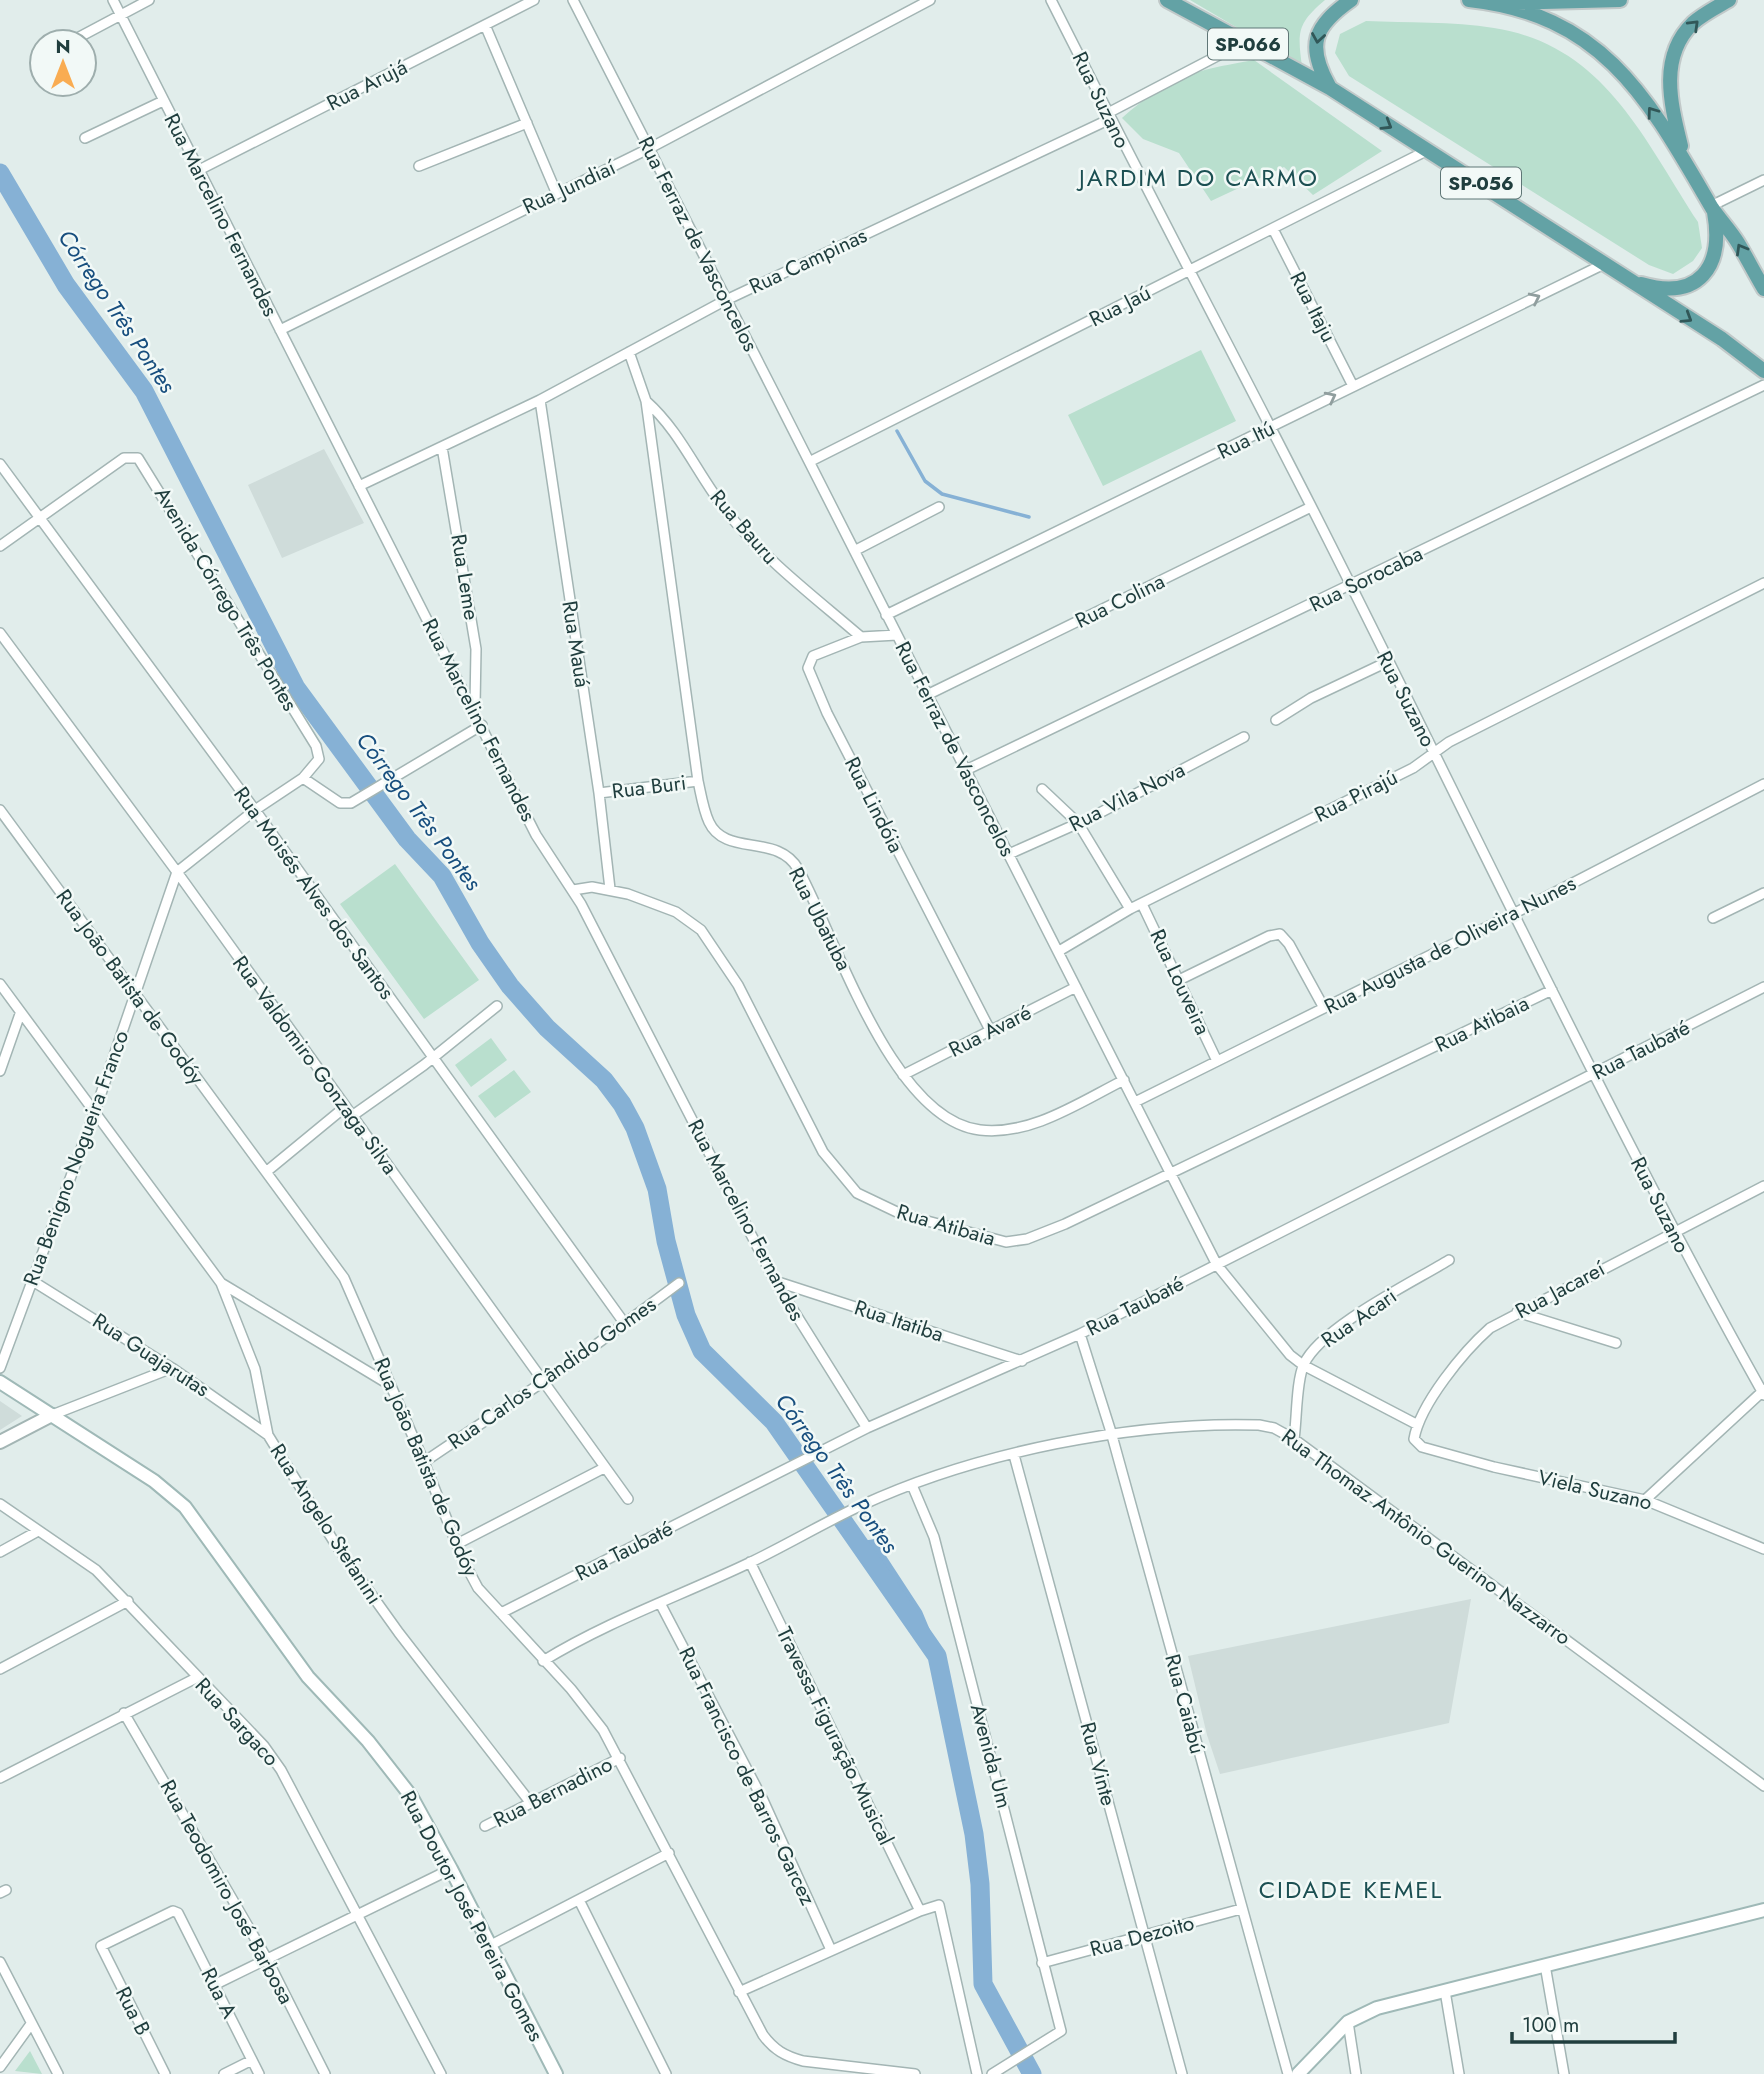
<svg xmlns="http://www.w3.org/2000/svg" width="1764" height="2074" font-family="Jost,sans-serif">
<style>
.built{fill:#cfdcda}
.green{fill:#b9dfce}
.water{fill:#86b1d5}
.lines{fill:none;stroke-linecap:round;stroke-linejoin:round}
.stream{stroke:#86b1d5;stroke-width:3.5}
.river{stroke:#86b1d5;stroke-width:19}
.minor-casing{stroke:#a3b5b4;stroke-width:12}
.tertiary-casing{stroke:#a3b5b4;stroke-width:16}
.secondary-casing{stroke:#9fb9b7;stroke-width:16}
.primary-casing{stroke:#c1c9c9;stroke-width:18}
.minor{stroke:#fff;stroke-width:9}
.tertiary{stroke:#fff;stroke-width:12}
.secondary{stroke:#fff;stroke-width:12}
.primary{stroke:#63a2a5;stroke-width:14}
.oneway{stroke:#315758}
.oneway2{stroke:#909e9e}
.labels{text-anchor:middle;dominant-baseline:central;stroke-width:5;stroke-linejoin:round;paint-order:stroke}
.shield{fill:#f2f9f7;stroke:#5f7676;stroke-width:2}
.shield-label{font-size:19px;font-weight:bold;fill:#203e3e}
.street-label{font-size:21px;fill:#203e3e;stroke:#f2f9f7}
.water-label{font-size:23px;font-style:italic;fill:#174e7e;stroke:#f2f9f7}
.quarter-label{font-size:24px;letter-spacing:2px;fill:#1b4f52;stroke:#f2f9f7}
</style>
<rect width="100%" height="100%" fill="#e1edeb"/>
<path class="built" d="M324,449L364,523L282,558L248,485Z
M0,1401L22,1416L0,1430Z
M1471,1599L1449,1723L1220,1774L1207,1735L1188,1656Z"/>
<path class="green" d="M1190,0H1325C1298,23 1297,31 1302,66Z
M1366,21C1407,23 1452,21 1494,28C1604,45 1643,138 1698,222L1702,248L1693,261L1673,274L1649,265L1349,76L1335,53L1340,34Z
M1254,60L1382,151L1313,195L1284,167L1211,201L1179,153L1143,139L1122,118C1170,76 1192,71 1254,60Z
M1201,350L1236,421L1103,486L1068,415Z
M395,864L479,980L424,1019L340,904Z
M491,1038L507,1060L471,1087L455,1065Z
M514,1070L531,1092L495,1118L478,1096Z
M30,2051L42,2074L15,2071Z"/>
<path class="water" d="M875,1539L922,1611L948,1673L959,1725H954L944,1669L916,1613L862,1541Z"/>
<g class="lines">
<path class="stream" d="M897,431L925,481L942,494L1029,517"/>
<path class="river" d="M0,173L66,285L144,391L296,688L407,839L442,876L480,943L510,986L547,1028L604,1080L622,1104L635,1128L657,1189L666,1241L686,1315L702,1351L774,1422L937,1656L974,1834L980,1884L983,1984L1032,2074"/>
<g class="minor-casing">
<path id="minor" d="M113,0L536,835L581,904L775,1281L867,1428
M573,0C791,420 1000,845 1217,1265L1290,1355L1303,1365L1418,1425
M1051,0C1136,169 1224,336 1310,504C1461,801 1601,1104 1764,1395
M485,25L556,192
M70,42L149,0
M1108,113L1244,42
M85,138L163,101
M419,166L527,123
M199,170L534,0
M1711,206L1764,180
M1273,229L1353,386
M280,330L650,148L930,0
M629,352L646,401L698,781C701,794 703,809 709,822C725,857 778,833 798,869C836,938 892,1120 980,1130C1031,1136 1080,1102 1124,1080
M540,400L599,793L610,889
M646,401C683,434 699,479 731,517C768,562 817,599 861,637
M442,447L476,649L475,705
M811,461L1428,150
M0,464L255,810L625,1324
M359,486L540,400L724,301L1110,119
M0,546L124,458H138L316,746L319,759L303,778L255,810L177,872L94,1114L0,1368
M856,550L939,507
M886,615L1604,264
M0,633L177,872L628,1499
M897,635L861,637L813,656L808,668L827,713L990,1030
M929,694L1311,507
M1276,720L1311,698L1387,662
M966,770L1764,385
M303,778L340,803H351L482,725
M1042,789L1078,823L1130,909
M599,793L698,781
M0,810L344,1278L424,1462L463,1560L478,1588L571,1689L603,1730L763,2035C774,2050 785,2056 803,2061L915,2074
M1009,854L1090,818L1244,737
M573,890L592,887L628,894L676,912L701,930L738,985L823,1152L857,1193L901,1214L1006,1242L1027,1239L1065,1224L1552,990
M1142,904L1217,1061
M1713,918L1764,893
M1059,951L1130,909L1413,768L1449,742L1764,583
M1179,980L1269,936L1280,934L1289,944L1324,1008
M0,984L221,1283L255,1369L268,1435L336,1545L399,1633L530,1802
M0,1071L20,1014
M903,1075L1076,987
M1135,1102L1515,913L1764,784
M352,1116L424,1065L497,1006
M266,1172L345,1107
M1764,1186L1490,1328C1464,1351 1420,1404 1414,1439L1422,1447L1494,1467L1645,1500L1764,1549
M31,1280L172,1368L268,1435
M775,1281L1022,1361
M221,1283L390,1385
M1517,1312L1616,1343
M1080,1334L1111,1432L1288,2074
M52,1415L172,1368
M1294,1439C1297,1419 1296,1381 1304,1364C1321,1327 1413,1282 1449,1260
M1014,1455L1182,2074
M424,1462L574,1361L679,1283
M912,1485L934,1537L1061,2031L992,2074
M1645,1500L1764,1390
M0,1504L96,1570L264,1746L281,1770L441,2074
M457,1544L604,1468
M0,1552L38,1531
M750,1562L920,1911
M660,1603L763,1800L831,1950
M501,1613L867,1428L1080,1334L1764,987
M543,1661C608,1621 680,1596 749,1563C787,1545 823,1523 862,1505C977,1452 1133,1421 1259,1425L1274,1428L1294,1439L1764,1786
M0,1669L128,1601
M124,1713L267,1959L325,2074
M0,1778L196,1678
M485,1826L620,1758
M0,1893L6,1890
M579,1900L666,2074
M491,1945L669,1853
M0,1962L58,2074
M1042,1963L1241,1909
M1545,1965L1564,2074
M214,1985L451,1869
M1445,1991L1459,2074
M739,1992L920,1911L939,1905L977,2074
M1348,2022L1356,2074
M0,2067L31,2024
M165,2074L101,1946L173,1911L178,1913L259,2074
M224,2074L252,2060"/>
</g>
<g class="tertiary-casing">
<path id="tertiary" d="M0,1442L52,1415"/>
</g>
<g class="secondary-casing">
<path id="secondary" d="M0,1382L154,1481L185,1507L308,1677L368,1741L411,1796L451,1869L556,2074
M1298,2074L1348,2022L1377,2008L1764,1910"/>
</g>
<g class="primary-casing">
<path id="primary" d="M1167,0L1330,88L1722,339L1764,371
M1469,0C1605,15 1649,100 1712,208C1720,220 1730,230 1738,243C1747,258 1755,274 1764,289
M1509,3L1620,0
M1329,86C1306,45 1314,26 1351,0
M1681,146C1671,105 1658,57 1693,23C1703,14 1717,7 1729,0
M1641,284C1699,301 1724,267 1714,212"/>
</g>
<use href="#minor" class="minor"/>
<use href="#tertiary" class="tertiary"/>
<use href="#secondary" class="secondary"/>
<use href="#primary" class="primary"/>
</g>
<defs><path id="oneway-chevron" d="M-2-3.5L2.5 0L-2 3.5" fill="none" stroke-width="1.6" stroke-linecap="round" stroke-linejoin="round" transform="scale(1.75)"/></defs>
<g class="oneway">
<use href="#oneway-chevron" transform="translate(1694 25) rotate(-44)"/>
<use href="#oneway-chevron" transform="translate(1318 38) rotate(99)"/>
<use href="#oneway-chevron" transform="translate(1652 112) rotate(-126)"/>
<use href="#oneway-chevron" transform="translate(1387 125) rotate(31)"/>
<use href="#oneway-chevron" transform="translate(1741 249) rotate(-120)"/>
<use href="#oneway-chevron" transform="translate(1687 318) rotate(32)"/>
</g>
<g class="oneway2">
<use href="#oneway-chevron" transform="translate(1535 298) rotate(-26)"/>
<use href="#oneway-chevron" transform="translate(1331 397) rotate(-27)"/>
</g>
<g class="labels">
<g class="shield">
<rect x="1208" y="28.5" width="80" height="31" rx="5"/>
<rect x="1441" y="167.5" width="80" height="31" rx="5"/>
</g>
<g class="shield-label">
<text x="1248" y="44">SP-066</text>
<text x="1481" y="183">SP-056</text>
</g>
<g class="street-label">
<text transform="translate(367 85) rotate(-27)">Rua Arujá</text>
<text transform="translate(1101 100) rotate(64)">Rua Suzano</text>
<text transform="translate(569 187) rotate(-25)">Rua Jundiaí</text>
<text transform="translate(221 215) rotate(63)">Rua Marcelino Fernandes</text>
<text transform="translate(698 244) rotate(63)">Rua Ferraz de Vasconcelos</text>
<text transform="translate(808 261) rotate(-25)">Rua Campinas</text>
<text transform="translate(1120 306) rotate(-27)">Rua Jaú</text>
<text transform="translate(1313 307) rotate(63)">Rua Itaju</text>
<text transform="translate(1246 440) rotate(-26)">Rua Itú</text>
<text transform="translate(744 527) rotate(49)">Rua Bauru</text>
<text transform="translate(465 577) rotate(81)">Rua Leme</text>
<text transform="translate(1366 579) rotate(-26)">Rua Sorocaba</text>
<text transform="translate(226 599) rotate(59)">Avenida Córrego Três Pontes</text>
<text transform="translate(1120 601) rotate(-26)">Rua Colina</text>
<text transform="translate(576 644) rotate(81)">Rua Mauá</text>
<text transform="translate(1406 699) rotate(63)">Rua Suzano</text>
<text transform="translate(479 720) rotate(63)">Rua Marcelino Fernandes</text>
<text transform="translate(955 749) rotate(63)">Rua Ferraz de Vasconcelos</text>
<text transform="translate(649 787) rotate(-7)">Rua Buri</text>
<text transform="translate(1356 796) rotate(-27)">Rua Pirajú</text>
<text transform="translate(1127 797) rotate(-27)">Rua Vila Nova</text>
<text transform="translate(874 805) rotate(63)">Rua Lindóia</text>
<text transform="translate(314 893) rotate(54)">Rua Moisés Alves dos Santos</text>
<text transform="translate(820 919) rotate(63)">Rua Ubatuba</text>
<text transform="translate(1450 945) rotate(-27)">Rua Augusta de Oliveira Nunes</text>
<text transform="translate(1180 982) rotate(65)">Rua Louveira</text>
<text transform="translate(130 987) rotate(54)">Rua João Batista de Godóy</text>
<text transform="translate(1482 1024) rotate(-26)">Rua Atibaia</text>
<text transform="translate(990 1031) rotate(-27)">Rua Avaré</text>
<text transform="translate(1641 1050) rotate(-27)">Rua Taubaté</text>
<text transform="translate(315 1065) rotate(54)">Rua Valdomiro Gonzaga Silva</text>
<text transform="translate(76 1158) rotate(-70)">Rua Benigno Nogueira Franco</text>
<text transform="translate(1660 1205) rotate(63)">Rua Suzano</text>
<text transform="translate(746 1220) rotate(62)">Rua Marcelino Fernandes</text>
<text transform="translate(946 1225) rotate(16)">Rua Atibaia</text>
<text transform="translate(1560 1290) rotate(-28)">Rua Jacareí</text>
<text transform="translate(1135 1306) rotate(-27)">Rua Taubaté</text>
<text transform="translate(1359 1318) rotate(-35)">Rua Acari</text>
<text transform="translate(899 1321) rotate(18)">Rua Itatiba</text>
<text transform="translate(151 1355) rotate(33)">Rua Guajarutas</text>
<text transform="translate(552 1373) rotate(-35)">Rua Carlos Cândido Gomes</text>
<text transform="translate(426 1467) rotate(67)">Rua João Batista de Godóy</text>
<text transform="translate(1595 1490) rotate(13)">Viela Suzano</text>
<text transform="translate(326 1524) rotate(57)">Rua Angelo Stefanini</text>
<text transform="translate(1426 1537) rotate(36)">Rua Thomaz Antônio Guerino Nazzarro</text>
<text transform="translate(624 1551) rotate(-27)">Rua Taubaté</text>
<text transform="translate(1185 1704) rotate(75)">Rua Caiabú</text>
<text transform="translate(237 1722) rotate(47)">Rua Sargaco</text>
<text transform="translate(835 1736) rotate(64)">Travessa Figuração Musical</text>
<text transform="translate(991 1756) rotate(75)">Avenida Um</text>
<text transform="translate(1098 1764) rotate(75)">Rua Vinte</text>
<text transform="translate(747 1776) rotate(64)">Rua Francisco de Barros Garcez</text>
<text transform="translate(553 1792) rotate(-27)">Rua Bernadino</text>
<text transform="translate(227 1892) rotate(61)">Rua Teodomiro José Barbosa</text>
<text transform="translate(472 1916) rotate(62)">Rua Doutor José Pereira Gomes</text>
<text transform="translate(1142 1936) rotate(-15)">Rua Dezoito</text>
<text transform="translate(219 1993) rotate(63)">Rua A</text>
<text transform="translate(133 2011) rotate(63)">Rua B</text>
</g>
<g class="water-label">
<text transform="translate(117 311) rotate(56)">Córrego Três Pontes</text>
<text transform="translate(419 811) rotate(53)">Córrego Três Pontes</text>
<text transform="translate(837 1473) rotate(54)">Córrego Três Pontes</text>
</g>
<g class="quarter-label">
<text x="1199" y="177">JARDIM DO CARMO</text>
<text x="1351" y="1889">CIDADE KEMEL</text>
</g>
</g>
<g transform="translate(63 63)"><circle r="33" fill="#f2f9f7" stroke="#9eaead" stroke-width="2"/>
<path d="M0-5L12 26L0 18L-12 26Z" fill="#f9ac52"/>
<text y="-10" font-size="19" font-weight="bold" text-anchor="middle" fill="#203e3e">N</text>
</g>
<path d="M1512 2032v10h163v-10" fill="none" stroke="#203e3e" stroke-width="3.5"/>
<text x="1522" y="2032" font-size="21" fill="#203e3e" stroke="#f2f9f7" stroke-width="5" paint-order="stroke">100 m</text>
</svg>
